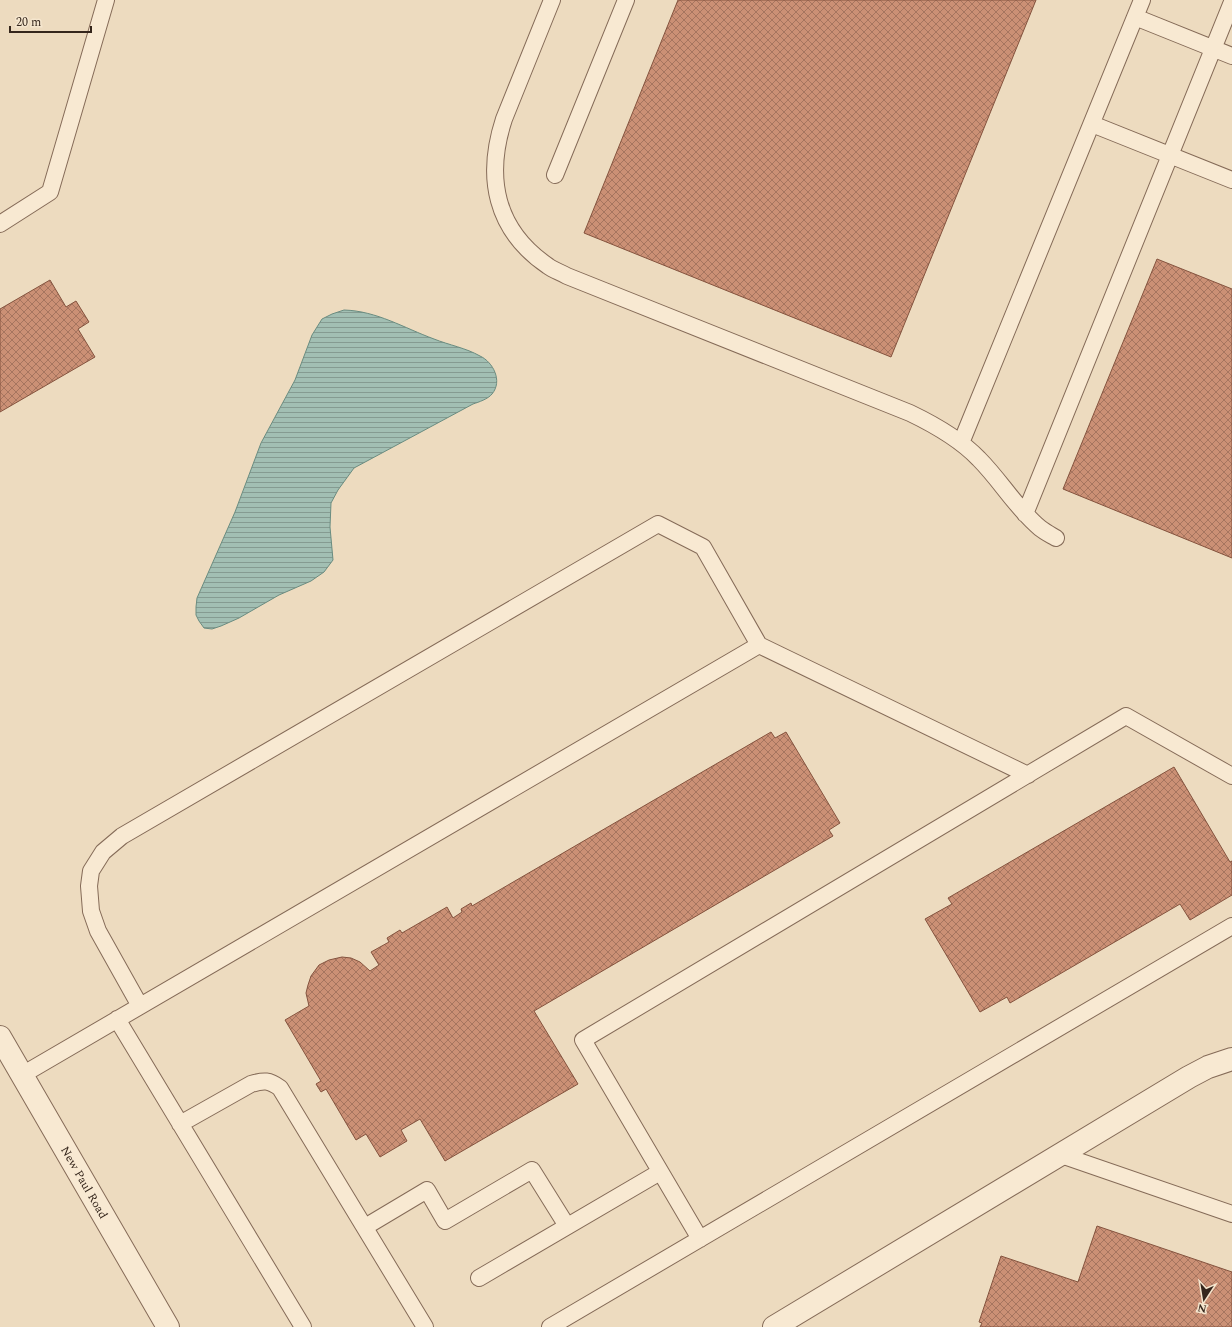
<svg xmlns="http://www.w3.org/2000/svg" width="1232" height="1327" font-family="Spectral,serif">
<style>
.water{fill:url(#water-rules);stroke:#6a8c80}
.building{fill:url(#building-cross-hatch);stroke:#84533e}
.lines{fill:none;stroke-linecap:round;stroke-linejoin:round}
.service-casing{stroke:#856b58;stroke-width:18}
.minor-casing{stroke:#856b58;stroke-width:24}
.service{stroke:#f8e9d2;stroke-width:16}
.minor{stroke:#f8e9d2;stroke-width:22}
.labels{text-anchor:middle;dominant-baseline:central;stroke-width:3.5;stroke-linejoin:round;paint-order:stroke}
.street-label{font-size:12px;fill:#35261c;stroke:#f5e6ce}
</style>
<defs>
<pattern id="water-rules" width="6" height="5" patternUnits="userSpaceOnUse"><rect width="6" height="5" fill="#a2bfb3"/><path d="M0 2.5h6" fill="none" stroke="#859b91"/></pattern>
<pattern id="building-cross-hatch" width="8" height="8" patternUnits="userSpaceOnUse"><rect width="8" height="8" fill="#cb9075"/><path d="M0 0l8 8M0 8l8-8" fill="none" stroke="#a6755f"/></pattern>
</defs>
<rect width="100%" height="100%" fill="#eddbbf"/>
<path class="water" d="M344,310C377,311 404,328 434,339C449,345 466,348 480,356C493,362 503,381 492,394C488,399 479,402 473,404L354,468L338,490L331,503L330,527L333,560L324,572L311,581L279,595L239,618L221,626L212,629L204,628L199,621L196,615V607L197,598L235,512L261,443L295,380L312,335L322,319L332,314Z"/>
<path class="building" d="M678,0H1036L891,357L584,233Z
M1157,259L1232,289V558L1063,489Z
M50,280L66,307L76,301L89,322L78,329L95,357L0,412V309Z
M771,732L775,738L786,732L840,823L829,830L833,836L534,1011L578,1084L445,1161L420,1119L401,1130L407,1141L380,1157L366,1134L356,1140L326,1089L321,1092L316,1084L321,1081L285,1020L309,1006L306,993L308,985L311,976L319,965L329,960L342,957L351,958L360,962L370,971L379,965L371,952L389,942L387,938L400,930L402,933L447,907L453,918L462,912L461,909L471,903L472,906Z
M1174,767L1230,862L1232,861V895L1190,920L1180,904L1010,1003L1007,997L980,1012L925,919L952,904L948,898Z
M1097,1226L1232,1272V1327H980L982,1323L979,1322L1001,1256L1078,1282Z"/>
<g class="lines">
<g class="service-casing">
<path id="service" d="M552,0L504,119C485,177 495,230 548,266C553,270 560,272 567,276L910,413C935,425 960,439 979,459C1001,481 1016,508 1040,528C1045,532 1051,535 1056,538
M1135,17L1232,56
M1092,124L1232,180
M555,175L626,0
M0,224L50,192L106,0
M961,443L1142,0
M1025,514L1232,2
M140,1006L98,931L91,911L89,886L91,871L103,852L122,836L658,524L703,547L759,645
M117,1019L303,1327
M22,1075L759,645L1028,775
M180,1124L251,1084C264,1080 269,1080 280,1088L425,1327
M1061,1155L1232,1214
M365,1227L427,1190L445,1221L532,1170L567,1226
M700,1239L583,1040L1126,716L1232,776
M479,1278L660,1172
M550,1327L1232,926"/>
</g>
<g class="minor-casing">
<g id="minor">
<path id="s1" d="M0,1037L168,1327"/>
<path d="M774,1327L1189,1077L1208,1067L1232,1059"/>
</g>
</g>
<use href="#service" class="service"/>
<use href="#minor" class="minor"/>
</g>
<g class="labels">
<g class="street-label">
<text stroke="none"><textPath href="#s1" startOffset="168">New Paul Road</textPath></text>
</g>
</g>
<g transform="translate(1204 1299) rotate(192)" stroke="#f5e6ce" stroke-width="3" paint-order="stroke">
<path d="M0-3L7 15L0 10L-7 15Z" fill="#35261c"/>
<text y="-6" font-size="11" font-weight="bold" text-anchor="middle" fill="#35261c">N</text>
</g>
<path d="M10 26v6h81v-6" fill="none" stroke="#35261c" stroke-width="2"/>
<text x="16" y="26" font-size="12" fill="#35261c" stroke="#f5e6ce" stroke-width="3" paint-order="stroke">20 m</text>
</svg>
